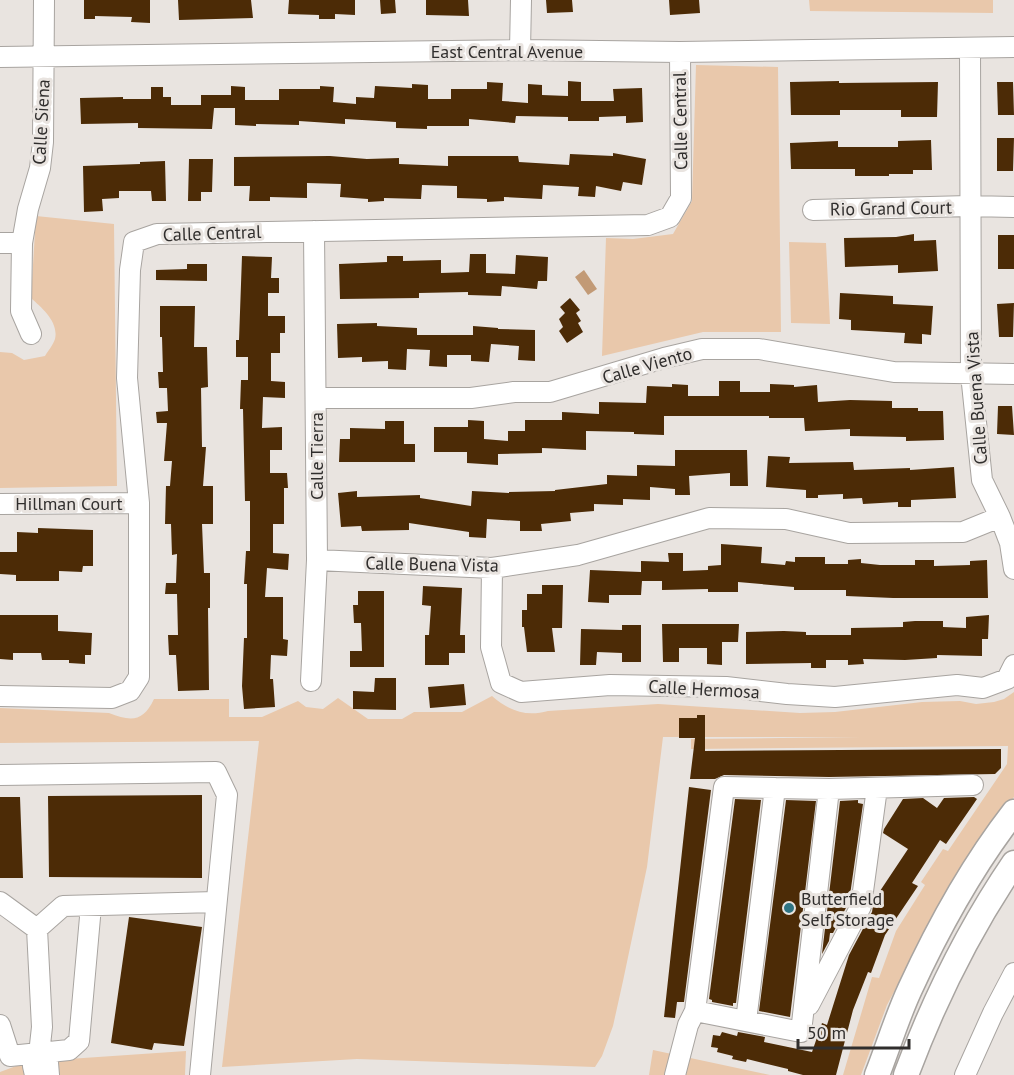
<svg xmlns="http://www.w3.org/2000/svg" width="1014" height="1075" font-family="'PT Sans',sans-serif">
<style>
.green{fill:#e9c8ab}
.water{fill:#c29a76}
.building{fill:#4c2b06}
.lines{fill:none;stroke-linecap:round;stroke-linejoin:round}
.minor-casing{stroke:#a8a4a0;stroke-width:22}
.major-casing{stroke:#a8a4a0;stroke-width:27}
.minor{stroke:#fff;stroke-width:20}
.major{stroke:#fff;stroke-width:24}
.poi-dot{fill:#2f7483;stroke:#e9e4e0;stroke-width:2}
.labels{text-anchor:middle;dominant-baseline:central;stroke-width:6;stroke-linejoin:round;paint-order:stroke}
.street-label{font-size:18px;fill:#302e2d;stroke:#e9e4e0}
.poi-label{font-size:18px;fill:#302e2d;stroke:#e9e4e0;text-anchor:start}
</style>
<rect width="100%" height="100%" fill="#e9e4e0"/>
<path class="green" d="M809,0H993V13L810,11Z
M696,65L778,67L781,332H703L602,356L606,238L633,239L673,234L692,201Z
M36,216L114,224L117,486L0,488V352L12,353L24,360L45,356C48,351 53,345 55,339C59,322 42,308 31,298Z
M789,242L826,243L830,324L791,323Z
M1014,692V797L989,829L934,917L887,1005L861,1075H843L872,977L879,978L896,931L925,885L921,882L943,849L948,851L1007,764L1008,746L691,749V739L861,737H663L647,867L623,981L613,1026L602,1056L595,1067L357,1059L222,1067L259,741L0,743V708L109,713C130,721 143,723 154,699H229V717H262L298,701L306,707L323,709L338,698L368,719H402L414,712H462L492,696C509,711 526,717 548,711L658,704L800,713L835,712L922,702L960,701L976,704L994,702L1004,699Z
M653,1050L770,1075H649Z
M186,1051L185,1075H54V1060Z
M27,1062L28,1075H0V1072Z"/>
<path class="water" d="M584,270L597,289L588,295L575,277Z"/>
<path class="building" d="M84,0H150V23L131,22L132,17L95,16V19H84Z
M178,0H251L253,18L179,20Z
M289,0H355V15L335,14V19H319V15L288,14Z
M380,0H395L396,13L381,14Z
M426,0H468L469,16L426,15Z
M546,0H572L573,12L547,13Z
M669,0H699L700,13L670,15Z
M568,81L581,82V101H614L613,89L642,88L643,122L626,123V116L599,117V121H568V117L516,116L515,123L469,119V126H427V129L396,128V122L345,119V124L299,121V125L256,124V126L235,125V108H214L212,129L138,128V123L81,124L80,98L123,97V99H151V87H163V97H171V105H201V95H231V86L245,87V100H279V89H320V86L334,87L333,102L356,104V97L374,98L375,86L412,88V84L428,85V99H451V89H487V82L503,83L502,101L528,103V84L542,85V95L568,96Z
M839,81V83L938,82L937,117H901V110H840V115H791L790,82Z
M997,82H1013L1014,115H998Z
M997,138H1014L1013,171H997Z
M931,140L932,170H913V174H889V176H855V169H791L790,143L838,141V147H898V141Z
M613,153L646,159L642,185L623,182L621,191L596,186L595,197L578,196L579,187L543,185L542,199L504,197V201L487,202V199L457,198V186L422,185L421,199L384,198V201L368,202V199L340,197L341,184L307,183V198L270,197V201H249L250,186H234V157L330,156L367,159L399,158V164L448,166V156H518L519,162L569,165L570,154L613,156Z
M189,159H213L212,192H201V201H188Z
M165,161L166,201H152L151,191H119V198L102,199L103,211L84,212L83,166L140,164V162Z
M914,234V241L936,240L938,271L898,273V265L845,267L844,238L896,237Z
M998,235H1014V269H998Z
M470,254H486V273L515,274L516,255L548,257L547,281H538L537,289L502,286L501,296L468,295V292L419,293V298L340,299L339,264L387,262V256H403V261L441,260V273L469,272Z
M242,256L272,257L271,278H279V293H268V316H285V333H280V353H271V381L285,382V398L263,397L262,428L282,427V450H270V473H287L288,488H284V524H273V553L289,554L288,570L267,568L265,597H283V639L288,640L287,656L271,655L270,679H273L275,707L244,709L242,686L244,638H247V584H244L246,551H250V501H245L243,409H240L241,380H248V357H236V340H239Z
M187,264H207V281L156,280V270L187,269Z
M840,293L893,296V304L933,306L931,335L922,334V344L904,343L905,333L851,330V320L839,319Z
M570,298L580,310L576,313L581,321L578,323L583,332L567,343L559,331L563,327L559,319L565,313L560,307Z
M1014,303L1013,337H999L997,304Z
M160,306H195L194,347H207L208,387L201,388L202,447H206L203,486H213V524H202L204,573H210V608H208L209,690L178,691L176,655H169L168,635H178L177,594H165L166,583H176L177,554L172,555L171,524H165L166,486H170L172,461H164L167,423H157L156,412L168,411L167,388H159L158,372H163L162,337H160Z
M377,323V326L417,328V335H473V326L498,328V329L535,330V361L518,360L519,346L491,344L489,362L471,361V355H447V367L429,366L430,350L407,349L406,370L388,369V361L362,362V357L338,358L337,324Z
M719,381H740V392H770V384L794,385V387L817,385L818,402L850,400L892,401V408H918V411H943L944,440L906,441V437L850,436V429L805,431L804,418H769V416H664V435L634,434V432L586,431V450L542,448V453L498,454V465L467,463V452H434V427H468V420L484,421V439L508,441V431H525V420H562V412L599,414V402L646,403L647,386L672,387V384L688,385V396H719Z
M998,406H1012L1014,435L997,434Z
M385,421H404V444H415V462H339L340,439H350V428L385,429Z
M675,450H747L748,486H730V473L689,476L690,495H675V489L650,487V500L623,499V505L594,504V511L570,513L571,521L541,524L542,531H520V521L487,519L486,538L469,537V532L409,523V530L362,531L361,526L341,527L338,493L357,491V497L420,495V498L471,506L472,491L509,493V492L555,491V490L607,484V475L637,476V465L675,466Z
M768,456L790,457L789,463L853,462L854,470L910,468V470L954,467L956,498L911,500V507H898V502L863,504L862,498L843,499V494L818,495V498H806V490L766,487Z
M38,528L93,530V566H83L82,572L59,571V581H16V575L0,574V552H17V532L38,533Z
M721,544L762,547L761,563L785,565L786,561L795,562V557H825V564H848V560L861,559V563L880,565H915V560H934V566L970,565V561L987,560L988,598H893L846,596V590H794V587L738,582V592H708V589L662,590V581H642L641,595H609V603L588,602L590,570L641,572V561L669,562L668,553H683V571L708,570V566L721,565Z
M542,585H563L562,628H552L555,652H527L524,627H522V610H527V594H542Z
M423,586L462,588L460,635H465V653H449V665H425V635H429L431,606L422,605Z
M358,591H384V667H350V651H362L361,623H354L353,605H358Z
M0,615H58V631L92,633L91,655H85V664L69,663V660H42L41,653H13V660L0,659Z
M989,615L988,639H982V656L937,655V658L905,660L863,659L864,664L848,665V660H826V668H811V663L746,664V632L784,631L806,632V635H851V628L903,627V622L915,621H943V627L966,628V617Z
M662,624H739L738,642H722V665L707,664V648H679V662H663Z
M622,625H641V662H622V653L597,652L596,665H580L581,629L622,630Z
M375,678H396V710L353,709V691L374,692Z
M464,684L466,705L430,708L428,687Z
M697,715H705V751L1001,749V768L995,774L829,777L724,775L715,779H690L695,738H679V718H697Z
M689,787L711,790L684,1002H677L675,1018L664,1017Z
M202,795V878L49,877L48,796Z
M0,797H20L23,878H0Z
M974,797L977,799L946,844L940,840L912,883L918,886L885,935L871,973L868,972L853,1010L836,1075H803L788,1071V1069L747,1059L746,1062L732,1059L733,1056L717,1052L718,1048L711,1047L713,1035L720,1036L722,1032L737,1036L738,1032L765,1037L764,1042L812,1052L822,1023L827,1025L849,955L872,912L874,900L908,849L883,833L884,829L903,799L923,798L937,808L944,798Z
M735,799L761,800L736,1003H733V1006L712,1002V1000L709,999Z
M786,800L816,801L790,1017L759,1011Z
M858,800V803L863,804L849,902L833,933H830L829,941L822,954L840,801Z
M129,917L202,927L184,1046L154,1043L152,1050L111,1043Z"/>
<g class="lines">
<g class="minor-casing">
<path id="minor" d="M520,50L521,0
M0,57L520,50L680,52L1014,47
M813,210L969,206L1014,207
M0,243H22L21,311L31,334
M22,243L28,209L40,168L43,142L44,0
M316,398H471L514,392H550L664,358L702,349H759L894,372L1014,374
M0,504L139,503
M1000,517L1010,543L1014,569
M317,560L492,568L578,555L709,518L786,519L849,533L963,532L1000,517L982,480L971,374L970,48
M492,568L491,647L501,683L521,692L610,685L726,687L787,694L835,697L957,685L983,688L1007,679L1014,665
M311,681L317,560L314,231
M0,696L112,698L130,691L139,677V503L127,378L130,270L134,242L157,234L648,225L670,217L681,198L680,52
M0,775L216,772L227,795L200,1075
M829,789L973,785
M0,902L37,929L42,1027L39,1054L33,1066L35,1075
M37,929L63,906L216,902
M809,1005L861,906L877,788
M695,1011L724,787L775,788
M0,1025L10,1056L69,1050L79,1041L91,906
M39,1054L48,1063L49,1075
M675,1075L688,1025L695,1011L801,1032L829,789L775,788L746,1021
M965,1075L993,1013L1014,973"/>
</g>
<g class="major-casing">
<path id="major" d="M877,1075C888,1047 897,1017 910,989C938,928 972,866 1014,812
M906,1075C934,1000 969,929 1014,863"/>
</g>
<use href="#minor" class="minor"/>
<use href="#major" class="major"/>
</g>
<circle class="poi-dot" cx="789" cy="908" r="6"/>
<g class="labels">
<g class="street-label">
<text x="507" y="51">East Central Avenue</text>
<text transform="translate(680 121) rotate(-91)">Calle Central</text>
<text transform="translate(41 122) rotate(-87)">Calle Siena</text>
<text transform="translate(891 208) rotate(-1)">Rio Grand Court</text>
<text transform="translate(212 233) rotate(-2)">Calle Central</text>
<text transform="translate(647 365) rotate(-16)">Calle Viento</text>
<text transform="translate(976 398) rotate(-94)">Calle Buena Vista</text>
<text transform="translate(316 456) rotate(-90)">Calle Tierra</text>
<text x="69" y="503">Hillman Court</text>
<text transform="translate(432 564) rotate(1)">Calle Buena Vista</text>
<text transform="translate(704 689) rotate(3)">Calle Hermosa</text>
</g>
<g class="poi-label">
<text x="801" y="898">Butterfield<tspan x="801" dy="21">Self Storage</tspan></text>
</g>
</g>
<path d="M798 1039v9h111v-9" fill="none" stroke="#302e2d" stroke-width="3"/>
<text x="807" y="1039" font-size="18" fill="#302e2d" stroke="#e9e4e0" stroke-width="4.5" paint-order="stroke">50 m</text>
</svg>
